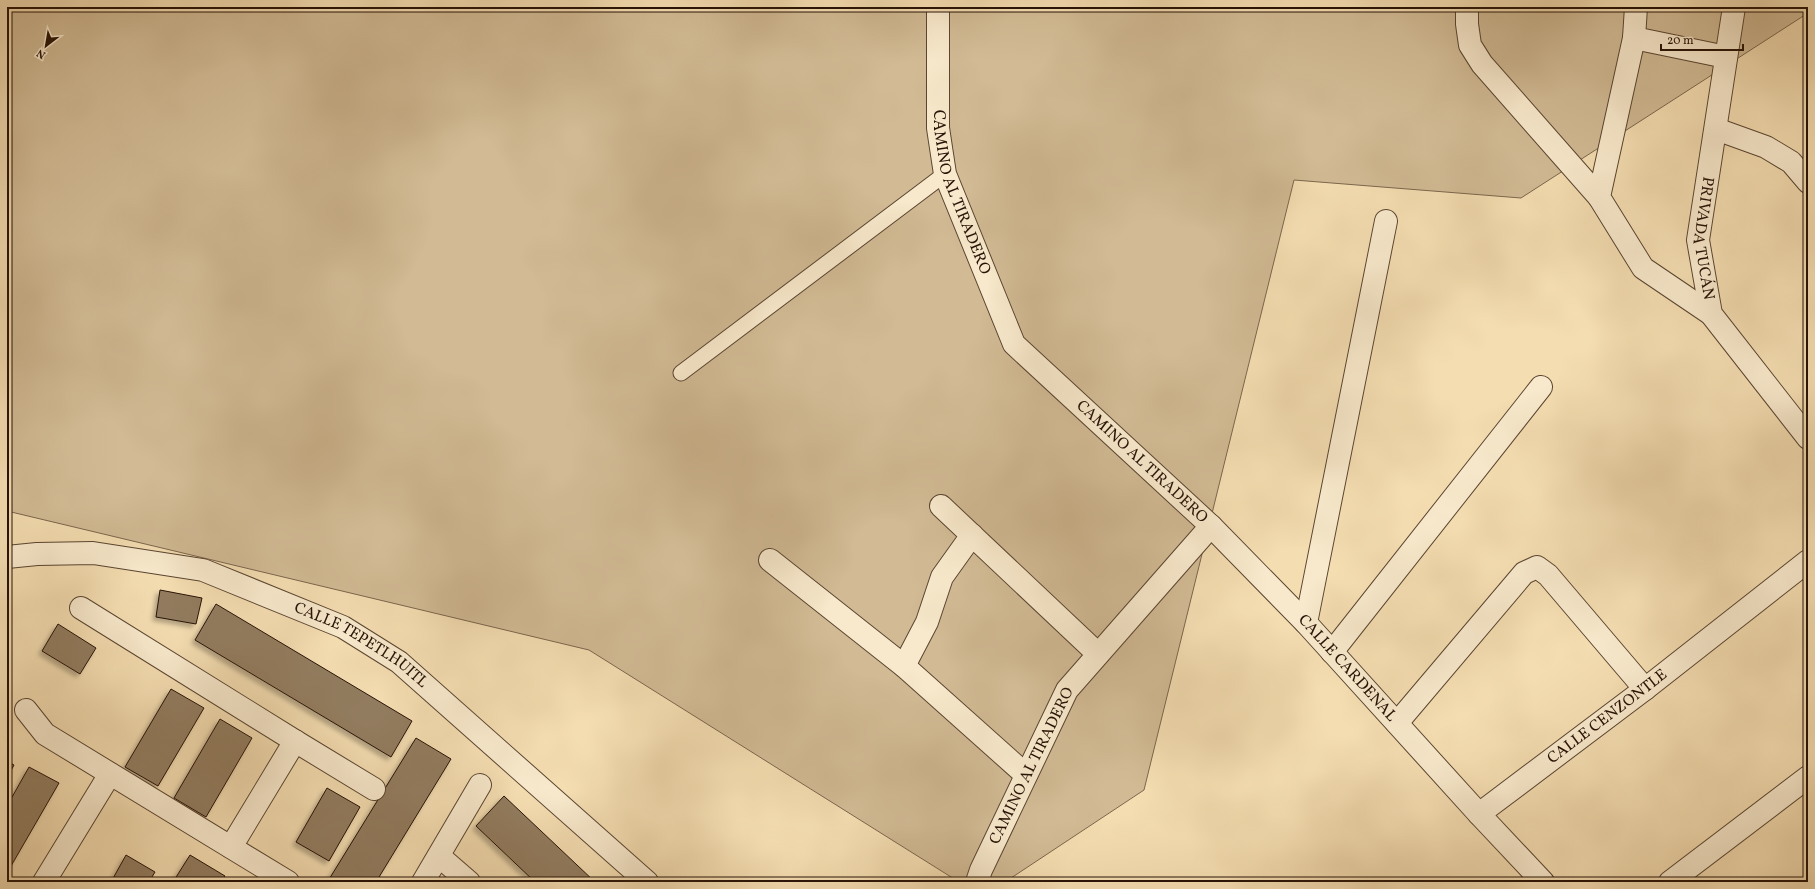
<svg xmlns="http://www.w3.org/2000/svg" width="1815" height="889" font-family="Vollkorn,serif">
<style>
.green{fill:#d1ba94;stroke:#7c664d}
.building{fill:#927c5f;stroke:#271206;filter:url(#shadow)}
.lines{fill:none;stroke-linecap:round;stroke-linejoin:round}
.lane-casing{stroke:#5a4531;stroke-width:17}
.street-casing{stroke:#5a4531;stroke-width:24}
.lane{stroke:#f8e9cc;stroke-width:15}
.street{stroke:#f8e9cc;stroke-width:22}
.labels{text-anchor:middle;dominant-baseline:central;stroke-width:4;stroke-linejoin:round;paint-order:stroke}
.street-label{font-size:16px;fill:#271206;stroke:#f8e9cc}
</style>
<defs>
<filter id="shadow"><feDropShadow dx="-3.5" dy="3.5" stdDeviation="2" flood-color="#0004"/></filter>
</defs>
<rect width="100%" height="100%" fill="#f4ddb1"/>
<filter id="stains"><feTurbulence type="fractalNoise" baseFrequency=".005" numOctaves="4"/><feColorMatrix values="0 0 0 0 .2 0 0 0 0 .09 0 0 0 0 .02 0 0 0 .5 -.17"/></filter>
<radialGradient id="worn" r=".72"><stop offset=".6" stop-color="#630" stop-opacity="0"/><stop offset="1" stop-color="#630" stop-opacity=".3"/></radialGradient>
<path class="green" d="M7,7H1808V13L1521,198L1294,180L1144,790L1005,882H959L589,650L7,511Z"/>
<path class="building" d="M160,590L202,598L196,624L156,617Z
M216,604L412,721L391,757L195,640Z
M58,624L96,648L80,674L42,651Z
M171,689L204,708L158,786L125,767Z
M220,719L252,738L206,817L174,798Z
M416,738L451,759L376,882H330L328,881Z
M7,761L14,765L7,778Z
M29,767L59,783L7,873V806Z
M327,788L360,807L329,861L296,842Z
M504,796L595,882H535L476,826Z
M126,855L155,872L149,882H111Z
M190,855L225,876L221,882H173Z"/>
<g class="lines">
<g class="lane-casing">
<path id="lane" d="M681,373L945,174"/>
</g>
<g class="street-casing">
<g id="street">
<path id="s1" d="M938,7V128L945,174L1014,344L1211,526L1067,690L981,870L977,882"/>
<path d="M1467,7V24L1470,45L1482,64L1599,197"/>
<path id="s2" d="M1734,7L1698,240L1711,314L1808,438"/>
<path d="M1634,38L1636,7"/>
<path d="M1716,129L1766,147L1791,162L1808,182"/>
<path d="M1711,314L1643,268L1599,197L1634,38L1726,57"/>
<path d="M941,506L1098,654"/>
<path id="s3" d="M1211,526L1306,623L1479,814L1543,882"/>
<path id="s4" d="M7,557L37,554L93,553L203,570L343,627L399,662L647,882"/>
<path d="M770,560L904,666L1026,775"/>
<path d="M81,608L295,741L374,789"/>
<path d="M1306,623L1386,221"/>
<path d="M1332,652L1541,387"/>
<path d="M904,666L927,622L942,577L972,535"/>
<path d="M26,710L45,734L288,882"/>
<path d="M1397,723L1524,573L1537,567L1548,575L1645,689"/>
<path id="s5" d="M1479,814L1645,689L1808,561"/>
<path d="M231,847L295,741"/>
<path d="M439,856L469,882"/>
<path d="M44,882L110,774"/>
<path d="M423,882L480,785"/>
<path d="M1670,882L1808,777"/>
</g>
</g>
<use href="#lane" class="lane"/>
<use href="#street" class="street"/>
</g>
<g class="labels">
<g class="street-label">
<text stroke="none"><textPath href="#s1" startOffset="189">CAMINO AL TIRADERO</textPath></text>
<text stroke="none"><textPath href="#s2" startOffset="234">PRIVADA TUCÁN</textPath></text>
<text stroke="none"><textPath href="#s1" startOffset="525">CAMINO AL TIRADERO</textPath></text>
<text stroke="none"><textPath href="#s4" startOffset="373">CALLE TEPETLHUITL</textPath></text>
<text stroke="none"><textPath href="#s3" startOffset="197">CALLE CARDENAL</textPath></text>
<text stroke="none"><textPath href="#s5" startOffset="161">CALLE CENZONTLE</textPath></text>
<text transform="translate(1032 766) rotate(-64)">CAMINO AL TIRADERO</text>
</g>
</g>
<rect width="1815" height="889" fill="none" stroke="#f4ddb1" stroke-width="24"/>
<rect x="8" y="8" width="1799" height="873" fill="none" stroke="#271206" stroke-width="2"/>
<rect x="12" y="12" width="1791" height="865" fill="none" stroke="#271206"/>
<g transform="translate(46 46) rotate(211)" stroke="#f8e9cc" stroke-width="3" paint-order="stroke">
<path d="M0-3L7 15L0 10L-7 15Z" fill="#271206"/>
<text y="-6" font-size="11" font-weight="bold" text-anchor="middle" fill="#271206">N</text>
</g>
<path d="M1661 44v6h82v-6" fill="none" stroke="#271206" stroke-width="2"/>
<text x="1667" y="44" font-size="12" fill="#271206" stroke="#f8e9cc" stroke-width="3" paint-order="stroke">20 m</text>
<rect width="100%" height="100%" filter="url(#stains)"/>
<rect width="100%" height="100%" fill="url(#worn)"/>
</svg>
